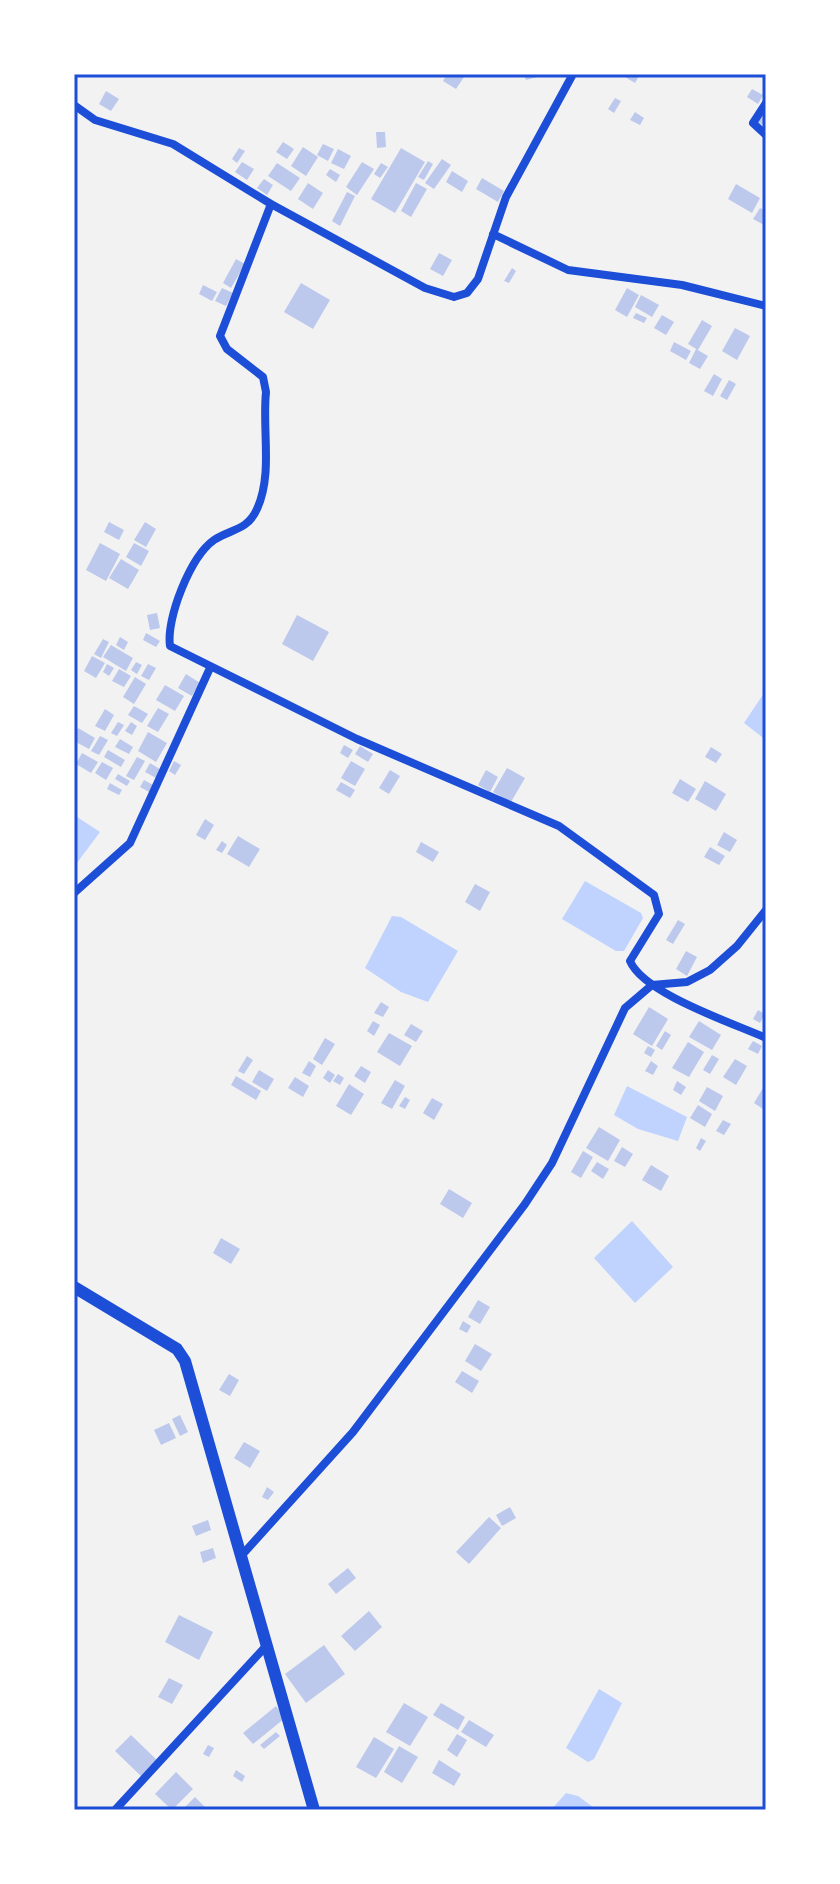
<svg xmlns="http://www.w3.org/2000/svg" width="840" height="1884" font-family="'Source Sans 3',sans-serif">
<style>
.water{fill:#bfd3fe}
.building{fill:#bdc9ec}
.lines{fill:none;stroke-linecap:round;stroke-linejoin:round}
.minor{stroke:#1d4ed8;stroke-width:8}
.tertiary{stroke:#1d4ed8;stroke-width:12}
.neatline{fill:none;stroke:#1d4ed8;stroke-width:3}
</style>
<rect width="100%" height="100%" fill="#f2f2f2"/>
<path class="water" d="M766,690V740L744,723Z
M74,815L100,832L74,867Z
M585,881L641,913L643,918L624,951H616L562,919Z
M392,916L401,917L458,951L428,1002L401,992L365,968Z
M627,1086L687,1117L678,1141L638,1129L614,1115Z
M632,1221L673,1267L635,1303L594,1258Z
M599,1689L622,1703L594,1759L588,1762L566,1748Z
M566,1793L578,1796L597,1810H551Z"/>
<path class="building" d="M447,74H466L456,89L443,81Z
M524,74H545V75L526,80Z
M627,74H640L635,83L625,77Z
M752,89L763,95L758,104L747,97Z
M106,91L119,99L111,111L99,104Z
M615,98L621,101L614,113L608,109Z
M760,110L766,113V127L755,120Z
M635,112L644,118L640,125L630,120Z
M376,132H385L386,147L377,148Z
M283,142L294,149L287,159L276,152Z
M323,144L334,149L328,161L317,155Z
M303,147L318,157L306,176L291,166Z
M239,148L245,151L237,163L232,159Z
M401,148L425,162L395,213L371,199Z
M338,149L351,156L344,169L331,163Z
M442,159L451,165L434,189L425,183Z
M428,161L433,164L424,180L418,177Z
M242,162L254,169L247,180L235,172Z
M362,162L374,169L357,195L346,187Z
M277,163L300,178L291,191L268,176Z
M381,163L388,167L380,178L374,174Z
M330,169L340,175L336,182L326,175Z
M452,171L468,181L462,192L446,182Z
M482,178L504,191L498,202L476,189Z
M264,179L273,185L267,195L257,188Z
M308,183L323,193L313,209L298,199Z
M416,183L427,189L411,217L401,211Z
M736,184L760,198L752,213L728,199Z
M347,192L355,196L340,226L332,221Z
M760,208L766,211V226L753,219Z
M439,253L452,260L443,276L430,269Z
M236,259L245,264L231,288L223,283Z
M512,268L516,271L509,283L504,281Z
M301,283L330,300L313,329L284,312Z
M203,285L217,292L212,301L199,294Z
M222,288L233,293L226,306L215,301Z
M627,288L639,295L627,317L615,310Z
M641,295L659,305L652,317L635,307Z
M636,313L647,318L644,323L633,318Z
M662,315L674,322L666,335L654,328Z
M702,320L712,326L698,350L688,344Z
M735,328L750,336L737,360L722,351Z
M674,342L691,351L686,360L670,351Z
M696,349L708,356L700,369L689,363Z
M714,374L722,379L713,396L704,391Z
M729,380L736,384L727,400L720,396Z
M109,522L124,530L119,540L104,532Z
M145,522L156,529L146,547L134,540Z
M100,543L120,554L106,581L86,570Z
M134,543L149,551L141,566L126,557Z
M121,559L139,570L128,589L109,578Z
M157,613L160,628L150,630L147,615Z
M297,615L329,632L313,661L282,644Z
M146,633L160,641L156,647L143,640Z
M120,637L128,642L124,650L116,645Z
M103,639L109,642L101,658L94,654Z
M111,645L133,658L126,671L103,657Z
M92,656L105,663L96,678L84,671Z
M136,662L142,665L137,674L131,670Z
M107,664L114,668L109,676L103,672Z
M148,664L156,668L149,680L141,676Z
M119,669L131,676L124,687L112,681Z
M186,674L200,683L192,696L178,688Z
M135,677L146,684L134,704L123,697Z
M165,685L184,696L175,711L156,700Z
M134,706L148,714L142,723L128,715Z
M158,708L169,714L158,732L147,726Z
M105,709L114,715L105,731L95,726Z
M118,722L124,725L117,736L111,733Z
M131,722L137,726L132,735L125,731Z
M78,728L95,738L89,749L74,741Z
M148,732L167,743L156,762L138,751Z
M100,736L108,740L99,755L91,751Z
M120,739L133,747L129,754L115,747Z
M344,745L353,750L348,758L340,753Z
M360,746L373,754L368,762L355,754Z
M711,747L722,754L716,763L705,757Z
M108,750L125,760L121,767L104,757Z
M82,753L98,762L91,773L76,764Z
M137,757L145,761L134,780L126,776Z
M174,761L181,765L175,775L169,771Z
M351,761L365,769L355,786L341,778Z
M102,762L113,768L106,780L95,773Z
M150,763L163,771L158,779L145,772Z
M507,768L525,778L511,802L493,792Z
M390,770L400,776L389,794L379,788Z
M486,770L498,777L490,792L478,785Z
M118,774L130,781L127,786L115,779Z
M680,779L696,789L688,802L672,793Z
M144,780L155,786L151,793L140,787Z
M705,781L726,794L716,811L695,799Z
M341,782L355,790L350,798L336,790Z
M110,783L122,790L119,795L107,789Z
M205,819L214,825L205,840L196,835Z
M724,832L737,840L730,852L717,845Z
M238,836L260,849L249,867L227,854Z
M222,841L227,845L222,853L216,850Z
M421,842L439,852L433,862L416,852Z
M710,847L725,856L719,865L704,857Z
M475,884L490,892L480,911L465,902Z
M678,920L685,924L673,944L666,940Z
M686,951L697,957L687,976L676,969Z
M381,1002L389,1007L383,1017L374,1013Z
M649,1007L668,1019L652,1046L633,1034Z
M758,1010L765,1014L760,1023L753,1019Z
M373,1021L380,1025L374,1036L367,1031Z
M699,1021L721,1035L712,1050L689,1037Z
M411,1024L423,1031L416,1042L404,1035Z
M665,1031L671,1035L662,1050L656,1046Z
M389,1033L412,1046L400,1066L377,1052Z
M325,1038L335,1044L322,1065L313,1059Z
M753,1041L762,1046L758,1054L748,1049Z
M688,1042L704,1052L689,1077L672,1068Z
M648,1046L655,1050L651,1057L644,1053Z
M712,1055L719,1059L710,1074L703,1070Z
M247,1056L253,1060L244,1074L238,1071Z
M735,1059L747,1066L736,1085L723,1077Z
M309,1061L316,1066L310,1077L302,1073Z
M651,1061L658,1066L653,1075L645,1071Z
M361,1066L371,1072L365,1083L354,1076Z
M259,1070L274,1079L267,1091L252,1082Z
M328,1070L335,1075L330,1083L323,1078Z
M338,1074L344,1078L340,1085L333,1081Z
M236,1076L261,1091L256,1100L231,1085Z
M295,1077L309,1086L303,1097L288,1088Z
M395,1080L405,1086L392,1109L381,1103Z
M677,1081L686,1087L681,1095L673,1090Z
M349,1084L364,1094L351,1115L336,1106Z
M707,1087L723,1096L715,1111L699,1101Z
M763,1088L766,1090L763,1109L754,1103Z
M405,1097L410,1100L405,1109L399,1106Z
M432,1098L443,1104L434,1120L423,1113Z
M698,1105L712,1114L705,1127L690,1118Z
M723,1120L731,1124L724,1135L716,1131Z
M599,1127L620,1140L608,1161L586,1148Z
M701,1138L706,1141L700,1151L696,1148Z
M622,1147L633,1154L625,1167L614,1161Z
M583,1151L593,1157L581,1178L571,1172Z
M597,1162L609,1169L603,1179L591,1171Z
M651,1165L669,1176L661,1191L642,1180Z
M449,1189L472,1203L463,1218L440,1204Z
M221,1238L240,1249L231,1264L213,1253Z
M478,1300L490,1307L480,1324L468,1317Z
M463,1321L471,1326L467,1333L459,1329Z
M475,1344L492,1354L481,1371L465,1361Z
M462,1371L479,1381L472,1393L455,1382Z
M229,1374L239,1380L230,1396L219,1390Z
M180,1415L188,1432L180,1436L172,1419Z
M169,1423L176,1438L161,1445L154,1430Z
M244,1442L260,1451L250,1468L234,1458Z
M267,1487L274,1492L268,1500L262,1497Z
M510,1507L516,1518L502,1526L496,1515Z
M489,1517L501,1528L469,1564L456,1552Z
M208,1520L211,1530L196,1536L192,1526Z
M213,1548L216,1558L203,1563L200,1552Z
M348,1568L356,1578L336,1594L328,1584Z
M369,1611L382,1627L355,1651L341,1636Z
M179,1615L213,1632L199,1660L165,1642Z
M324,1645L345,1674L306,1703L285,1674Z
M169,1678L183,1685L172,1704L158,1697Z
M404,1703L428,1717L410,1746L386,1732Z
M441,1703L465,1717L458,1730L433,1715Z
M276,1706L285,1718L253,1744L243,1733Z
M469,1720L494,1735L486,1747L461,1732Z
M276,1732L280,1736L264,1749L260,1745Z
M457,1734L467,1740L457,1757L447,1750Z
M131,1735L158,1761L142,1777L115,1751Z
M374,1737L394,1749L376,1778L356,1767Z
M208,1745L214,1748L209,1757L203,1754Z
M399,1746L418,1757L402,1783L384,1772Z
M439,1760L461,1774L454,1786L432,1773Z
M236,1770L245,1776L242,1782L233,1776Z
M176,1772L193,1789L172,1810L155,1794Z
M195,1797L208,1810H182Z"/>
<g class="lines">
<path class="minor" d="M766,103L753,123L766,135
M74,105L95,120L173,144L271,204L220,336L227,349L263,377L266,392C262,430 273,474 257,509C248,530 231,529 214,540C190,557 166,619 170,646L357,739L559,826L654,895L659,914L630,961C644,994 733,1023 766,1038
M271,204L425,288L454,297L467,293L478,279L506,197L573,74
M493,234L568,270L682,285L766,306
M74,893L130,843L210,668
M242,1555L353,1432L525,1204L552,1163L625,1008L652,985L687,982L710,970L737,946L766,910
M115,1810L266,1646"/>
<path class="tertiary" d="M74,1287L177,1349L185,1361L314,1810"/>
</g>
<rect width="840" height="1884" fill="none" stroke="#ffffff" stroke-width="152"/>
<rect x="76" y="76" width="688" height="1732" class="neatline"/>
</svg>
